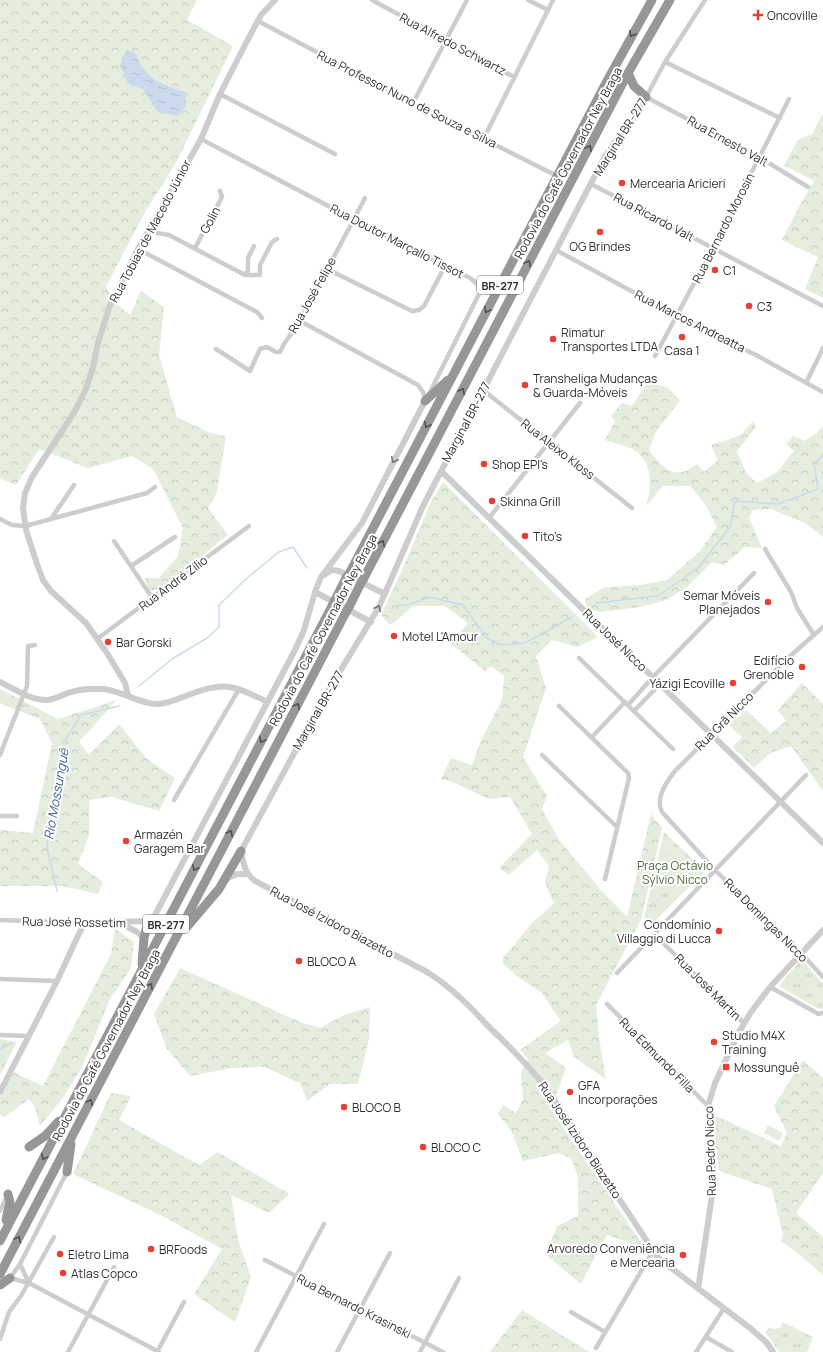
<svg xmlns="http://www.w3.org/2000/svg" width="823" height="1352" font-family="Manrope,sans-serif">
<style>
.grass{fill:url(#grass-tufts)}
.forest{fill:url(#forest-crowns)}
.garden{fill:#e4edde}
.water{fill:url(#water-ripples)}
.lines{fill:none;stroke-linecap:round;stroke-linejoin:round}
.stream{stroke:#cbdbed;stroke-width:1.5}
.minor{stroke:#cdcdcd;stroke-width:4.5}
.tertiary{stroke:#cdcdcd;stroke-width:6}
.motorway{stroke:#979797;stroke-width:9}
.motorway-bridge{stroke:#979797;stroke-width:9}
.oneway{stroke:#4f4f4f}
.oneway2{stroke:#777}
.poi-dot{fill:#e73f32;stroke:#fff;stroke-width:1.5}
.labels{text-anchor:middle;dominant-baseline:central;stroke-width:4;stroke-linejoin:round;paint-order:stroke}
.shield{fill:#fff;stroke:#6e6e6e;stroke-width:1}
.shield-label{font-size:11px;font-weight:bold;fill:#303030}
.poi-label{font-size:12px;fill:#303030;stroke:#fff;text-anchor:start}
.street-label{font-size:12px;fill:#303030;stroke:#fff}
.park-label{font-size:12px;fill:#4c6d3d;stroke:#fff}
.water-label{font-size:13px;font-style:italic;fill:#3d6594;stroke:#fff}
</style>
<defs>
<pattern id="grass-tufts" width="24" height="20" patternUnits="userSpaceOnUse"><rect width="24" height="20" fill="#e4edde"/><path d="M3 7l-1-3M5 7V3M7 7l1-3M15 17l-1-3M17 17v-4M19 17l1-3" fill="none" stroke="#c4ccbf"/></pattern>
<pattern id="forest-crowns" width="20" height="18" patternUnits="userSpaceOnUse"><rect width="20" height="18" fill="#e4edde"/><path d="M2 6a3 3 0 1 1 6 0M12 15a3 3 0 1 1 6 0" fill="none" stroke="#c4ccbf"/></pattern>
<pattern id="water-ripples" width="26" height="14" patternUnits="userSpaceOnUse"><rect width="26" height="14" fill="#cbdbed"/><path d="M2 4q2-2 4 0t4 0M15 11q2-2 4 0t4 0" fill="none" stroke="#afbccc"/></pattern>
</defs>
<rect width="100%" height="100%" fill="#fff"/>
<path class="grass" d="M664,832L705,871L651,925L644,917Z
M801,959L823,983V1009L817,1008L779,986Z
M0,1039L17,1042L0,1075Z
M783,1322L813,1337L807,1352H779L770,1338L765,1333L768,1327L772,1329L780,1328Z"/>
<path class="forest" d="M0,0H197L187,20L233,46L177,161L144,214L106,287L120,307L130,315L141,291L164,307L159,355L177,417L210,433L226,436L217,492L208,508L228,535L162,588L149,591L145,578H159L178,556L183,528L153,469L132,456L88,468L39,449L16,485L0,478Z
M823,113V298L805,289L818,257L782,240L800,205L814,181L784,165L798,140L812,134Z
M647,383L667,387L680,400L656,432L649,450C658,461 667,475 682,472C687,471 692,467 697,464L704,472L718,460L711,445L728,440L742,434L753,421L756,427L737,451L746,473L757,483L777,472L794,451L786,444L793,436L804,441L817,433L823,426V537L805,523L771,509L753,510L749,518L762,548L745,547L724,565L712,562L687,587L664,601L639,607L601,612L587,609L585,599L605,587L641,585L667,580L699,552L717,527L706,505L690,486H663L646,506C652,488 653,465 637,452C632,447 613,443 605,440L615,421L611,416L622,403L632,406Z
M443,482L598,637L577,647L552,640L536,656L546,688L523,757L547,796L542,809L559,840L600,889L627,917L651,814L662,828L641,920L596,1005L599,1038L606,1079L574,1057L568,1040L545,1053L566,1068L551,1110L645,1248L607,1235L581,1284L546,1255L557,1226L578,1216V1177L571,1158L559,1153L523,1161L512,1132L498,1114L503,1105L516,1113L523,1099L521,1072L528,1059L520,1050L561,1021L542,993L518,977L503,964V958L533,922L554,903L545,883L549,866L537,850L509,875L499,868L532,834L510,797L489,799L450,781L441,779L451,758L472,765L480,742L502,700L504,676L491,666L485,671L451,644L468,623L445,606H413L395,622L390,625L381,615L402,570L431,502Z
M802,683L823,704V791L791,746L770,753L754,768L733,747L742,737L729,725L746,710L771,733L786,721L778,710Z
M0,689L58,719L117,700L79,742L89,755L119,724L147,759L175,778L159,811L112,797L89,800V835L78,864L103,882L98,894L63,886H0V830L33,833L52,743L40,719L0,703Z
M115,929L134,942L131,968L110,999L82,1067L62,1099L40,1126L35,1107L29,1099L3,1118L0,1114V1097L14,1072L43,1086L111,954Z
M180,968L300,1022L320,1028L344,1015L370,1007L369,1039L358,1084H330L307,1101L301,1084L265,1067L232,1068L190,1076L167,1049L154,1014Z
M803,1060L823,1078V1173L796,1213L823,1237V1275L794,1250L781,1241L783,1235L772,1189L719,1171L712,1114L781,1146L787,1133L774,1106Z
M111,1093L131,1096L119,1120L199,1165L218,1152L289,1194L269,1213L231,1195L238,1240L251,1277L235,1322L194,1294L222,1249L162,1216L73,1174Z
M522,1310L581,1347L590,1352H490Z"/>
<path class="garden" d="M661,853L686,859L678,895L653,890Z
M768,1125L783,1133L779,1141L764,1133Z"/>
<path class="water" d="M127,50L136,54C144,78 162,85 185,92L186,106L178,116L158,112L143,89L128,84L120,65Z"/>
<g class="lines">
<path class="stream" d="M596,603L658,596L698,568L730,527L735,501L778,504L818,489L814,464L823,455
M393,606L407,605L429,597L463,605L487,638L501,645L525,643L572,617
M139,686L172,659L207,638L219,627V605L247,578L279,552L293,547L307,568
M57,891L48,852L47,843L54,806L62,776L60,759L67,737L81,715L119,706
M0,1049L12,1043"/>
<path class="minor" d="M372,0L514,77
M528,0L548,10
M705,0L665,62L646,97L759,157L808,187
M258,21L413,103L557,176
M665,62L780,118
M220,94L335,154
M413,103L467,0
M484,138L553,0
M201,139L353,219L470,278C476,283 480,285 479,294L429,394
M591,184L823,306
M148,230L151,232L169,235L245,275H260V265L272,242L277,239
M195,248L222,197L220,191
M138,249L257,312L262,318
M556,250L703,330L756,355L823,392
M327,269L412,311L419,310L424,306L445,266
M245,275L248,270V258L254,246
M300,321L418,385L423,392L425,401
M216,349L250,371L260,349L267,347L276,352H280L284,344L300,321L365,198
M655,356L713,248L789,99
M806,383L823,348
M483,390L632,508
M489,518L580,403
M0,519L12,525L25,526L147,493L155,487
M51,519L74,485
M114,541L153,599
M765,549L791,592L797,608L814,635
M131,566L175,537
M823,627L788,658L675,771C667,781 655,799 662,812L715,870L801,953L823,977
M97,639L249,526
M579,658L673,749
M628,705L653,677L754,573
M559,706L628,773L629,778L605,879
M634,711L660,684
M592,737L625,702
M0,755L27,686L28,646L35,645
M542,755L617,827
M174,800L239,689
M0,816H17
M0,920L84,923
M654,934L744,1023
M617,973L806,775
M0,979L57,981
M770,987L815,1012L818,1014L823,1013
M607,1004L708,1106
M0,1035L28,1036
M0,1211L7,1196
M265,1260L443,1352
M20,1264L29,1283
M10,1278L29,1283L159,1352
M10,1278L20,1264L67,1172
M571,1312L605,1332
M706,1337L732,1352
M0,1339L9,1312L21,1296L54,1237
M596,1348L653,1251
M68,1352L114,1267
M157,1352L184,1302
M256,1352L324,1224
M337,1352L390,1253
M420,1352L459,1278
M696,1352L724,1308"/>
<path class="tertiary" d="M646,97L632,121L615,142L604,158L423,506L379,607L328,691L241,851C243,863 245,873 255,881L427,972C450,986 469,1005 487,1025C507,1044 527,1064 545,1086L656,1255L662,1261L750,1328L767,1343L773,1352
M441,471L823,843
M324,575L332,570L339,571L385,594
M315,592L371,622
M0,682C14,689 32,701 48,700C55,699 61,696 68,693C80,689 91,688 104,689C122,691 142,705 159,704C168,704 182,697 191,694C227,680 235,687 268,702
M128,695L125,683L107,653L86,623L51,591L43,580L37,564L26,530L23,508L25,493L32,477L75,411L86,389L93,367L98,343L110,305L138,249L201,139L220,94L247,41L261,15L275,0
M226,879L237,874H247
M122,924L137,932L144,938
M0,1092L57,981L84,923L148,921L155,915L296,648L304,630L315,592L321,577L362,523L425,401
M698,1289L713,1189V1173L708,1106L715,1083L739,1032L751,1012L770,987L823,930"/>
<path class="motorway" d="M628,73L634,86L646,97
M425,401L448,380
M350,572L607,81L652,0
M364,578L628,73L670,0
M335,600L346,578
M349,607L360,585
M185,929L219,889L241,851
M142,964L144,938L148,921
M29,1147L45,1136L59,1121
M67,1172L71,1144
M6,1220L10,1202L8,1194
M0,1241L332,606
M0,1274L345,614
M0,1285L10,1278"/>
<path class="motorway-bridge" d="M346,578L350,572
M360,585L364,578
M332,606L335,600
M345,614L349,607"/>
</g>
<defs><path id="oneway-chevron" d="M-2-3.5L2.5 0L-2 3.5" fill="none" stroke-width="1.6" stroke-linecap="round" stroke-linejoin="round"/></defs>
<g class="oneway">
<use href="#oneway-chevron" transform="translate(632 34) rotate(120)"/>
<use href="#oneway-chevron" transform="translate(589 148) rotate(-62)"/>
<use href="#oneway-chevron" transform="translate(528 263) rotate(-62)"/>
<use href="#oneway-chevron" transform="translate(487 310) rotate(118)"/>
<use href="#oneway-chevron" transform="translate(462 391) rotate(-62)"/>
<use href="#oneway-chevron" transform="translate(427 425) rotate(118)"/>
<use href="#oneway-chevron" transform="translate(382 543) rotate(-62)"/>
<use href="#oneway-chevron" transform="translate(297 706) rotate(-62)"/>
<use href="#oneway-chevron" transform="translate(262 740) rotate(118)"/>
<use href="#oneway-chevron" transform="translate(230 833) rotate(-62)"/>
<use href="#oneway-chevron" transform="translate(195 868) rotate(118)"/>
<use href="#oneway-chevron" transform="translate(150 986) rotate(-62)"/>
<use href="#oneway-chevron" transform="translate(90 1102) rotate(-62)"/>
<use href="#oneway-chevron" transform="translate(44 1157) rotate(118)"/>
<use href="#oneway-chevron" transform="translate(18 1239) rotate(-62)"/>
</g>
<g class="oneway2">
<use href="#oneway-chevron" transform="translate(394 460) rotate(117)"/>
<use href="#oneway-chevron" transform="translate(378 608) rotate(-63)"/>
</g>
<g class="poi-dot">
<path d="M756 9h4v4h4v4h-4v4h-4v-4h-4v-4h4z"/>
<circle cx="622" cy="183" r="4"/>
<circle cx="600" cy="232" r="4"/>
<circle cx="715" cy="270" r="4"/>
<circle cx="749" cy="306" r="4"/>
<circle cx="682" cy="337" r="4"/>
<circle cx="553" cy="339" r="4"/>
<circle cx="525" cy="385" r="4"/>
<circle cx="484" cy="464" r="4"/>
<circle cx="492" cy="501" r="4"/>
<circle cx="525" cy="536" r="4"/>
<circle cx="768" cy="602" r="4"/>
<circle cx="394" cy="636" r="4"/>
<circle cx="108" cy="642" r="4"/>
<circle cx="802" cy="667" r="4"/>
<circle cx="733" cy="683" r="4"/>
<circle cx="126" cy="841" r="4"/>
<circle cx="719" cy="931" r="4"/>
<circle cx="299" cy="961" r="4"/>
<circle cx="714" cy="1042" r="4"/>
<rect x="722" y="1063" width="8" height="8" rx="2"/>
<circle cx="570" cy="1092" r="4"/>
<circle cx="344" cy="1107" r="4"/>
<circle cx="423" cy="1147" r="4"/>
<circle cx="151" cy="1249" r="4"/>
<circle cx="60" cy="1254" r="4"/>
<circle cx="683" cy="1255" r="4"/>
<circle cx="63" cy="1273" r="4"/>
</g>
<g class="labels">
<g class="shield">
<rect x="477" y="276" width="46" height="18" rx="3"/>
<rect x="143" y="915" width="46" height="18" rx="3"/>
</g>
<g class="shield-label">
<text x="500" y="285">BR-277</text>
<text x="166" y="924">BR-277</text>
</g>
<g class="poi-label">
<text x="767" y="15">Oncoville</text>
<text x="630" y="183">Mercearia Aricieri</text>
<text x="600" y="246" text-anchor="middle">OG Brindes</text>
<text x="723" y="270">C1</text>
<text x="757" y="306">C3</text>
<text x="561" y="332">Rimatur<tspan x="561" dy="14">Transportes LTDA</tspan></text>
<text x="682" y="350" text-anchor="middle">Casa 1</text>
<text x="533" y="378">Transheliga Mudanças<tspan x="533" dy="14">&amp; Guarda-Móveis</tspan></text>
<text x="492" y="464">Shop EPI's</text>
<text x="500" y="501">Skinna Grill</text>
<text x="533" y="536">Tito's</text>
<text x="760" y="595" text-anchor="end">Semar Móveis<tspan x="760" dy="14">Planejados</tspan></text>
<text x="402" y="636">Motel L'Amour</text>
<text x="116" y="642">Bar Gorski</text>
<text x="794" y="660" text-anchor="end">Edifício<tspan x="794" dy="14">Grenoble</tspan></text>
<text x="725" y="683" text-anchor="end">Yázigi Ecoville</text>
<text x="134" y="834">Armazén<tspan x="134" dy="14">Garagem Bar</tspan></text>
<text x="711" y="924" text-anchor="end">Condomínio<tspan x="711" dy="14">Villaggio di Lucca</tspan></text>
<text x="307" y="961">BLOCO A</text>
<text x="722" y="1035">Studio M4X<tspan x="722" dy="14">Training</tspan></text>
<text x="734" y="1067">Mossunguê</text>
<text x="578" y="1085">GFA<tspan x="578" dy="14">Incorporações</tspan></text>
<text x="352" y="1107">BLOCO B</text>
<text x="431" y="1147">BLOCO C</text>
<text x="675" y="1248" text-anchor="end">Arvoredo Conveniência<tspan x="675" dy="14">e Mercearia</tspan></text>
<text x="159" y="1249">BRFoods</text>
<text x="68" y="1254">Eletro Lima</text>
<text x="71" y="1273">Atlas Copco</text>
</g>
<g class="street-label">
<text transform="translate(453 44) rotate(28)">Rua Alfredo Schwartz</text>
<text transform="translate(407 99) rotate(27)">Rua Professor Nuno de Souza e Silva</text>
<text transform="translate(620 137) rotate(-58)">Marginal BR-277</text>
<text transform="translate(728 141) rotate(29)">Rua Ernesto Valt</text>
<text transform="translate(568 163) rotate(-62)">Rodovia do Café Governador Ney Braga</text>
<text transform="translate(654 217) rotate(28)">Rua Ricardo Valt</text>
<text transform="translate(210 220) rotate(-62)">Golin</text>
<text transform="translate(723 228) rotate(-63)">Rua Bernardo Morosin</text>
<text transform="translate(150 231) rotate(-62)">Rua Tobias de Macedo Júnior</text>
<text transform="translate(397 241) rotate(27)">Rua Doutor Marçallo Tissot</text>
<text transform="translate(312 295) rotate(-61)">Rua José Felipe</text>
<text transform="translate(690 321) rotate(27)">Rua Marcos Andreatta</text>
<text transform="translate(466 422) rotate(-62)">Marginal BR-277</text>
<text transform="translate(558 449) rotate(38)">Rua Aleixo Kloss</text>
<text transform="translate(173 583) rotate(-37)">Rua André Zilio</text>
<text transform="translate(323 630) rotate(-62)">Rodovia do Café Governador Ney Braga</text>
<text transform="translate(615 640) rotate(44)">Rua José Nicco</text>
<text transform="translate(318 710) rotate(-60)">Marginal BR-277</text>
<text transform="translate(724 721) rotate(-45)">Rua Grã Nicco</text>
<text transform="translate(766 920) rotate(45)">Rua Domingas Nicco</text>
<text transform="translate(74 922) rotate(1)">Rua José Rossetim</text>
<text transform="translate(332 922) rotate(28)">Rua José Izidoro Biazetto</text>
<text transform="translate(708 987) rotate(45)">Rua José Martin</text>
<text transform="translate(106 1045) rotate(-62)">Rodovia do Café Governador Ney Braga</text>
<text transform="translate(657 1055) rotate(45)">Rua Edmundo Filla</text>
<text transform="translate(580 1140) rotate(56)">Rua José Izidoro Biazetto</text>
<text transform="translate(710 1151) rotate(-92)">Rua Pedro Nicco</text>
<text transform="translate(354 1306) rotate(27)">Rua Bernardo Krasinski</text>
</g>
<g class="park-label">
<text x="675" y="865">Praça Octávio<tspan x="675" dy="14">Sýlvio Nicco</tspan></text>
</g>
<g class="water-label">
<text transform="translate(56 794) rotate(-80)">Rio Mossunguê</text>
</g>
</g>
</svg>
